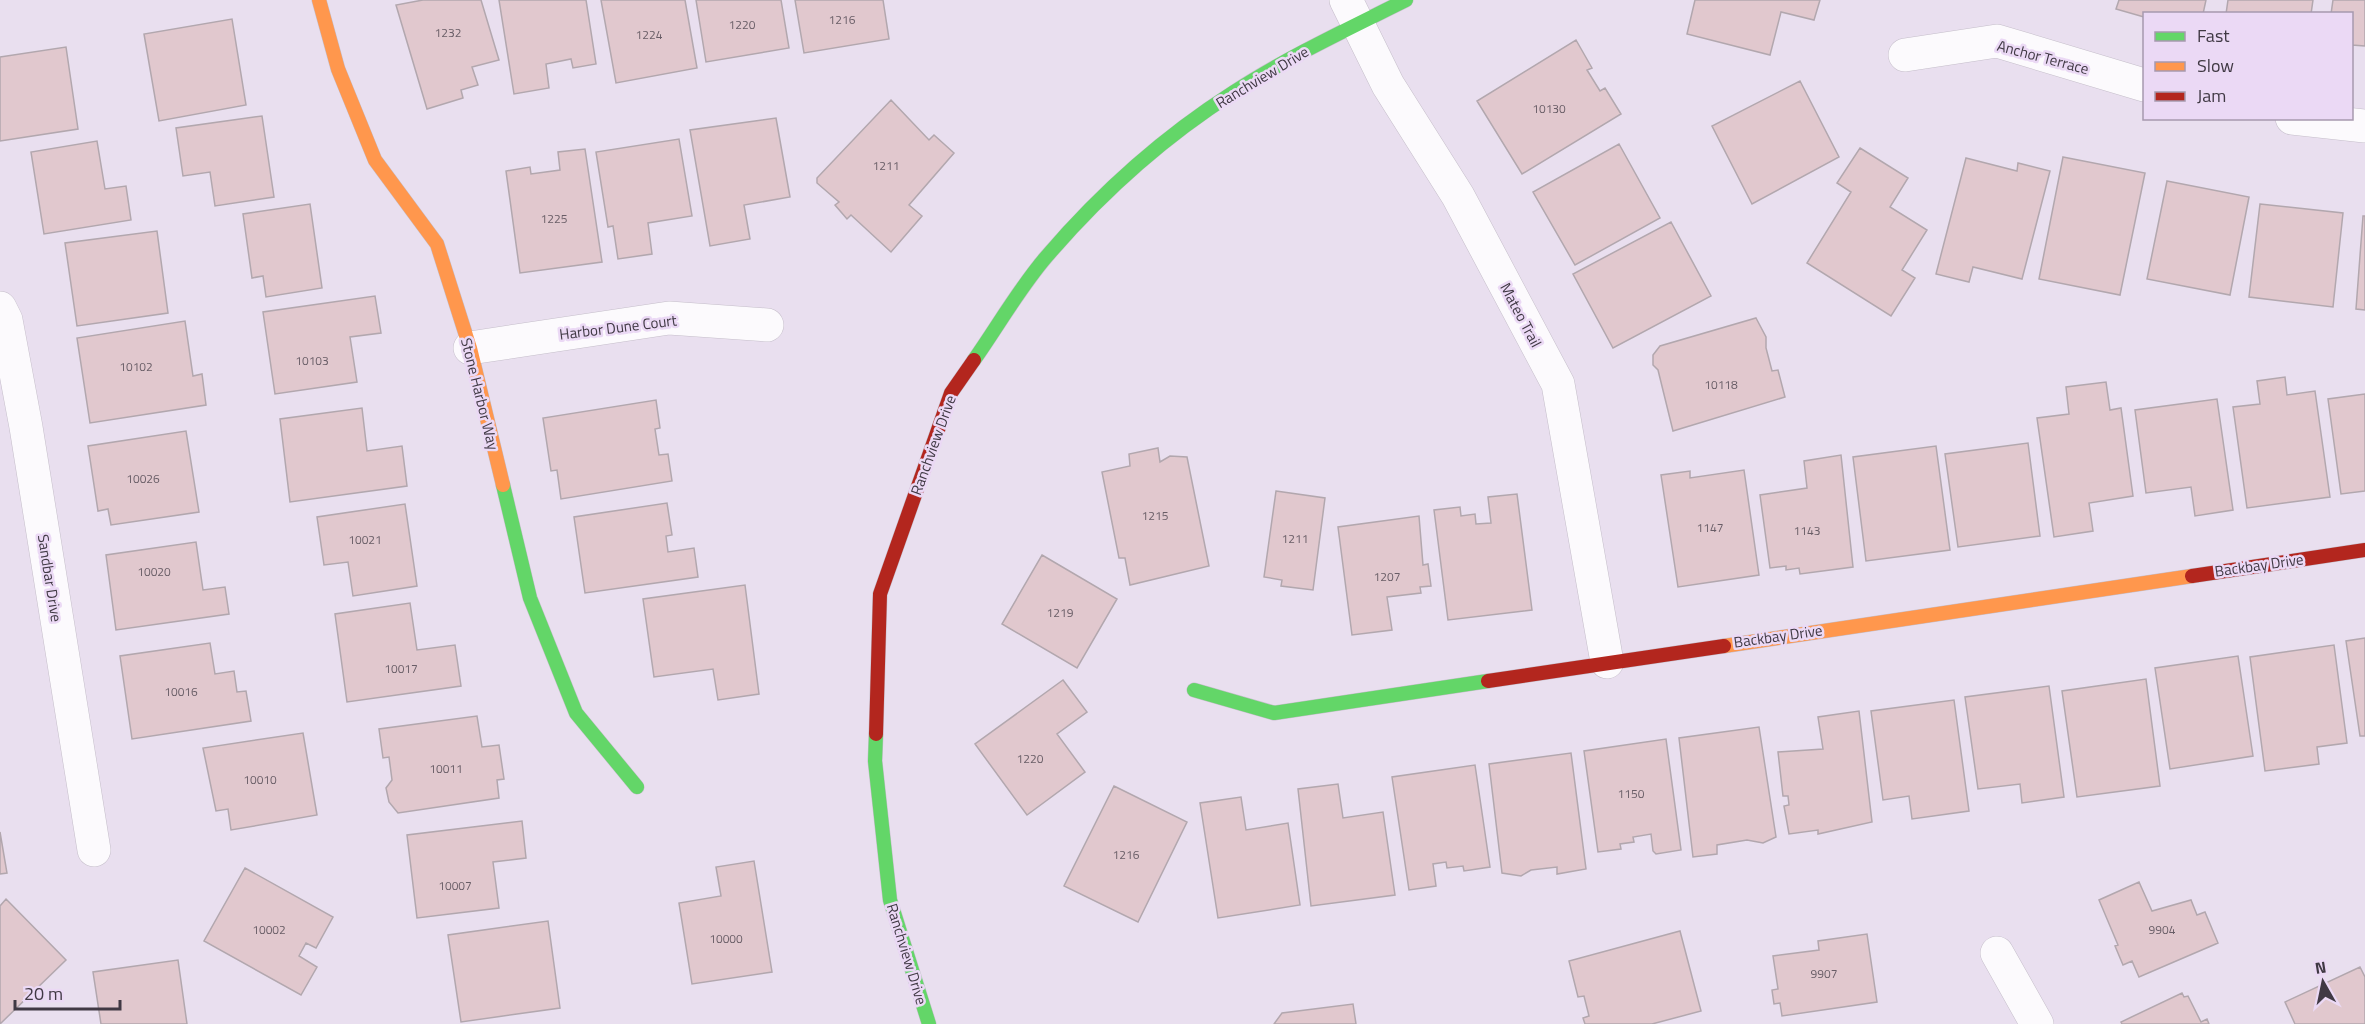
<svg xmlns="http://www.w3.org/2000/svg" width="2365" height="1024" font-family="'Titillium Web',sans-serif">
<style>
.building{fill:#e1c8ce;stroke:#b2a7ae;stroke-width:1.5}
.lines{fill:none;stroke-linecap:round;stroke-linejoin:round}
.street-casing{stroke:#c5beca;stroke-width:34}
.fast-casing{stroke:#c5beca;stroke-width:15}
.slow-casing{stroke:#c5beca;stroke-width:15}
.jam-casing{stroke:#c5beca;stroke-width:15}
.street{stroke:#fcfafd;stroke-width:33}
.fast{stroke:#63d668;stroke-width:14}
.slow{stroke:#ff974d;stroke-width:14}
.jam{stroke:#b3261e;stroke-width:14}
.labels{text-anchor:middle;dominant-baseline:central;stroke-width:5;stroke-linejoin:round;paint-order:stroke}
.number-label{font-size:12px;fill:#685d66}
.street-label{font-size:15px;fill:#403944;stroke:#ebd9f5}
</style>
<rect width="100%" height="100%" fill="#e9dfef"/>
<path class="building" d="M423,0H481L499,60L472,67L478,85L461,90L463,98L427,109L396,5Z
M499,0H586L596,64L573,68L571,59L546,64L549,88L514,94Z
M601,0H685L697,68L616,83Z
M696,0H781L789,48L706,62Z
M795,0H883L889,39L804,53Z
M1695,0H1820L1814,20L1781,12L1770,55L1687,34Z
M2119,0H2206L2203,14H2144V17L2116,9Z
M2228,0H2313L2311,14H2226Z
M2333,0H2365V46L2352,45V14H2331Z
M232,19L246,105L159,121L144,34Z
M1576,40L1592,68L1587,70L1600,91L1605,88L1621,114L1522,174L1477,101Z
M66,47L78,129L0,141V57Z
M1800,81L1839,157L1752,204L1712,126Z
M891,100L929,140L934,135L954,153L909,205L922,216L891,252L851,215L847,219L835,205L839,202L817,183V178Z
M262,116L274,197L215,206L210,172L183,176L176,128Z
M776,118L790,197L744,205L750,239L710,246L690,130Z
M679,139L692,216L648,223L652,254L618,259L613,226L608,227L596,152Z
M97,141L105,189L126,186L131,220L44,234L31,152Z
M1619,144L1660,218L1575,265L1533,192Z
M1860,148L1908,178L1890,207L1927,230L1902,270L1915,278L1891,316L1807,263L1851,192L1837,183Z
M585,149L602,262L520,273L506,171L530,167L531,174L560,170L558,152Z
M2063,157L2145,173L2120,295L2039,279Z
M1966,158L2017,171L2018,163L2050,171L2022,279L1973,267L1969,282L1936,274Z
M2167,181L2249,197L2230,295L2147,279Z
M310,204L322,288L266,297L263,276L252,278L243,214Z
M2260,204L2343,213L2333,307L2249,297Z
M2363,216H2365V310L2356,309Z
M1671,222L1711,296L1613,348L1573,274Z
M157,231L168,313L77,326L65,243Z
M375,296L381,333L350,337L357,382L275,394L263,312Z
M1756,318L1766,337V348L1772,371L1778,370L1785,397L1673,431L1658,370L1653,365V355L1660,346Z
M185,321L193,376L202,374L206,405L90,423L77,338Z
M2285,377L2287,395L2315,391L2330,497L2247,508L2233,407L2260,404L2257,381Z
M2106,382L2110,410L2121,408L2133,496L2089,503L2093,531L2054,537L2037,418L2069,414L2066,387Z
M2365,394V491L2341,494L2328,399Z
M2217,399L2233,510L2195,516L2191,487L2146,493L2135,410Z
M656,400L660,428L655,429L659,455L668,454L672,481L561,499L557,470L551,471L543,418Z
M362,408L367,451L402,446L407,486L290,502L280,419Z
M186,431L199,512L111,525L108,509L98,511L88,446Z
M2028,443L2040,536L1958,547L1945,454Z
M1936,446L1950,550L1866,561L1853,457Z
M1158,448L1160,462L1170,456L1187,457L1209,566L1130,585L1125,558H1119L1102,472L1130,466L1129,454Z
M1841,455L1853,567L1800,574L1799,568L1786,570V566L1770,568L1760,495L1807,488L1804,461Z
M1744,470L1759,575L1678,587L1661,475L1690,471V478Z
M1276,491L1325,498L1313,590L1281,586L1282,580L1264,577Z
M1517,494L1532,610L1448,620L1434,510L1460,507L1461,516L1475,514L1476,524L1491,523L1488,497Z
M667,503L672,535L666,536L668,552L694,548L698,577L585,593L574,517Z
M405,504L417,586L353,596L348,562L324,565L317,517Z
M1419,516L1423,565L1428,564L1431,586L1420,587L1421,593L1387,597L1392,630L1352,635L1338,527Z
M196,542L203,590L225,587L229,614L116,630L106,555Z
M1042,555L1117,599L1077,668L1002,624Z
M745,585L759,694L718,700L713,669L654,677L643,599Z
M410,603L417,650L455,645L461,686L347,702L335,614Z
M2365,638V736H2360L2346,641Z
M210,643L215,674L234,671L237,692L246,691L251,721L132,739L120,656Z
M2334,645L2347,743L2317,747L2319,764L2265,771L2250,657Z
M2238,656L2253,756L2170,769L2155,668Z
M2146,679L2160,786L2077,797L2062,691Z
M1063,680L1087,712L1057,734L1085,772L1027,815L975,744Z
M2049,686L2064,797L2022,803L2020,784L1978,789L1965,697Z
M1954,700L1969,811L1912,819L1909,796L1883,800L1871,711Z
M1859,711L1872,822L1818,834V830L1789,834L1784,806L1789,805L1788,796H1783L1778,752L1823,749L1818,717Z
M477,716L482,747L499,745L504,779L497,780L499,798L398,813L389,802L386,788L392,780L389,757L383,758L379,729Z
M1759,727L1776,837L1763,843L1747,840L1717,845V854L1693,857L1679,738Z
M303,733L317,815L231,830L228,809L216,811L203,748Z
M1666,739L1681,850L1656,854L1653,851L1651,834L1633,837L1634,842L1620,844L1621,849L1598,852L1584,751Z
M1571,753L1586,869L1557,874V867L1531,870L1521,876L1502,873L1489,764Z
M1475,765L1490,867L1464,871L1463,866L1447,868L1446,862L1433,864L1436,886L1409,890L1392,777Z
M1338,784L1343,818L1383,812L1395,895L1311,906L1298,789Z
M1114,786L1187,822L1138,922L1064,886Z
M1241,797L1246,830L1288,823L1300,905L1218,918L1200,803Z
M522,821L526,858L493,862L499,908L417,918L407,835Z
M0,832L7,873L0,874Z
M754,861L772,972L692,984L679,903L721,896L716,867Z
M245,868L333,917L316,948L306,943L299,956L317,967L301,995L204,941Z
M2139,882L2152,911L2191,900L2197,915L2205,912L2218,943L2139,977L2132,961L2123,965L2115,946L2118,945L2099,900Z
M6,899L66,960L0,1024V906Z
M548,921L560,1008L461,1022L448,935Z
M1680,931L1701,1011L1652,1024H1585L1583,1018L1589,1016L1584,996L1578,997L1569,961Z
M1867,934L1877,1002L1782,1016L1780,1003L1774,1004L1772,990L1778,989L1773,956L1819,950L1818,941Z
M178,960L187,1024H101L93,972Z
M2360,967L2365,977V1024H2295L2285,1002Z
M2182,993L2184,997L2188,996L2201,1022L2207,1019L2209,1024H2122L2121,1022Z
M1353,1004L1356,1024H1274L1282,1013Z"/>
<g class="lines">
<g class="street-casing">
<path id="street" d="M1346,0L1388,85L1458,196L1558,384L1607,662
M1905,55L1997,41L2144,85
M2292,118L2365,126
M0,308L6,320L26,427L94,850
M470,348L669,318L767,325
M1997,953L2037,1024"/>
</g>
<g class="fast-casing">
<path id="fast" d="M974,360C998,326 1020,287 1047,256C1101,193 1165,136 1234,92C1288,57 1348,29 1406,0
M503,485L530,598L576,713L637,787
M1194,690L1274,713L1488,681
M876,734L875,761L890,900L929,1024"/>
</g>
<g class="slow-casing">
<path id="slow" d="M319,0L338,69L375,160L437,244L470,348L503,485
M1724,646L2192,576"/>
</g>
<g class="jam-casing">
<path id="jam" d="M2192,576L2365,550
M1488,681L1724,646
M876,734L880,594L951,393L974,360"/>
</g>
<use href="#street" class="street"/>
<use href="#fast" class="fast"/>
<use href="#slow" class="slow"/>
<use href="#jam" class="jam"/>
</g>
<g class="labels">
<g class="number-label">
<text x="842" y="19">1216</text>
<text x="742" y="24">1220</text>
<text x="448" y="32">1232</text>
<text x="649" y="34">1224</text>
<text x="1549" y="108">10130</text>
<text x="886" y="165">1211</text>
<text x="554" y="218">1225</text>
<text x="312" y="360">10103</text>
<text x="136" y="366">10102</text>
<text x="1721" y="384">10118</text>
<text x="143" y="478">10026</text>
<text x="1155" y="515">1215</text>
<text x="1710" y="527">1147</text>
<text x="1807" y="530">1143</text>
<text x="1295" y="538">1211</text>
<text x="365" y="539">10021</text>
<text x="154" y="571">10020</text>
<text x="1387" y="576">1207</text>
<text x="1060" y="612">1219</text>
<text x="401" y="668">10017</text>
<text x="181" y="691">10016</text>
<text x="1030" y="758">1220</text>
<text x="446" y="768">10011</text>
<text x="260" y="779">10010</text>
<text x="1631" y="793">1150</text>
<text x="1126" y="854">1216</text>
<text x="455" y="885">10007</text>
<text x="269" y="929">10002</text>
<text x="2162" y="929">9904</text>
<text x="726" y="938">10000</text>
<text x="1824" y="973">9907</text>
</g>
<g class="street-label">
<text transform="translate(2043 57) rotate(15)">Anchor Terrace</text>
<text transform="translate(1262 77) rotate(-31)">Ranchview Drive</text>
<text transform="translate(1521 315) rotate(62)">Mateo Trail</text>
<text transform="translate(618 327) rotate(-7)">Harbor Dune Court</text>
<text transform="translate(480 394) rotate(76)">Stone Harbor Way</text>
<text transform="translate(933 445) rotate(-70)">Ranchview Drive</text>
<text transform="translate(2259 565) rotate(-8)">Backbay Drive</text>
<text transform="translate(50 578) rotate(81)">Sandbar Drive</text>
<text transform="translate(1778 636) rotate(-8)">Backbay Drive</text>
<text transform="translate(907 954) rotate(73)">Ranchview Drive</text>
</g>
</g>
<rect x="2143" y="12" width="210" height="108" fill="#ebd9f5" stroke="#a799ae" stroke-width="1.5"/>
<rect x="2155" y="32" width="30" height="9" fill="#63d668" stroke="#a799ae" stroke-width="1.5"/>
<text x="2197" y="42" font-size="18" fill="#403944">Fast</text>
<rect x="2155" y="62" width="30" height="9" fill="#ff974d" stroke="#a799ae" stroke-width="1.5"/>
<text x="2197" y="72" font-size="18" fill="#403944">Slow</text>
<rect x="2155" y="92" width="30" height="9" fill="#b3261e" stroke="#a799ae" stroke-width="1.5"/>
<text x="2197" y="102" font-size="18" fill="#403944">Jam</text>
<g transform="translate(2323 982) rotate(351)" stroke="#ebd9f5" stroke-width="4.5" paint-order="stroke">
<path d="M0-4.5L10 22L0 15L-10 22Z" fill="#403944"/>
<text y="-9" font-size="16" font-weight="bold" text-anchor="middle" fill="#403944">N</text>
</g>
<path d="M15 1000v9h105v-9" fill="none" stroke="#403944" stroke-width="3"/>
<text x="24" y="1000" font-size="18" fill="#403944" stroke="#ebd9f5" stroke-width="4.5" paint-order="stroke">20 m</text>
</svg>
